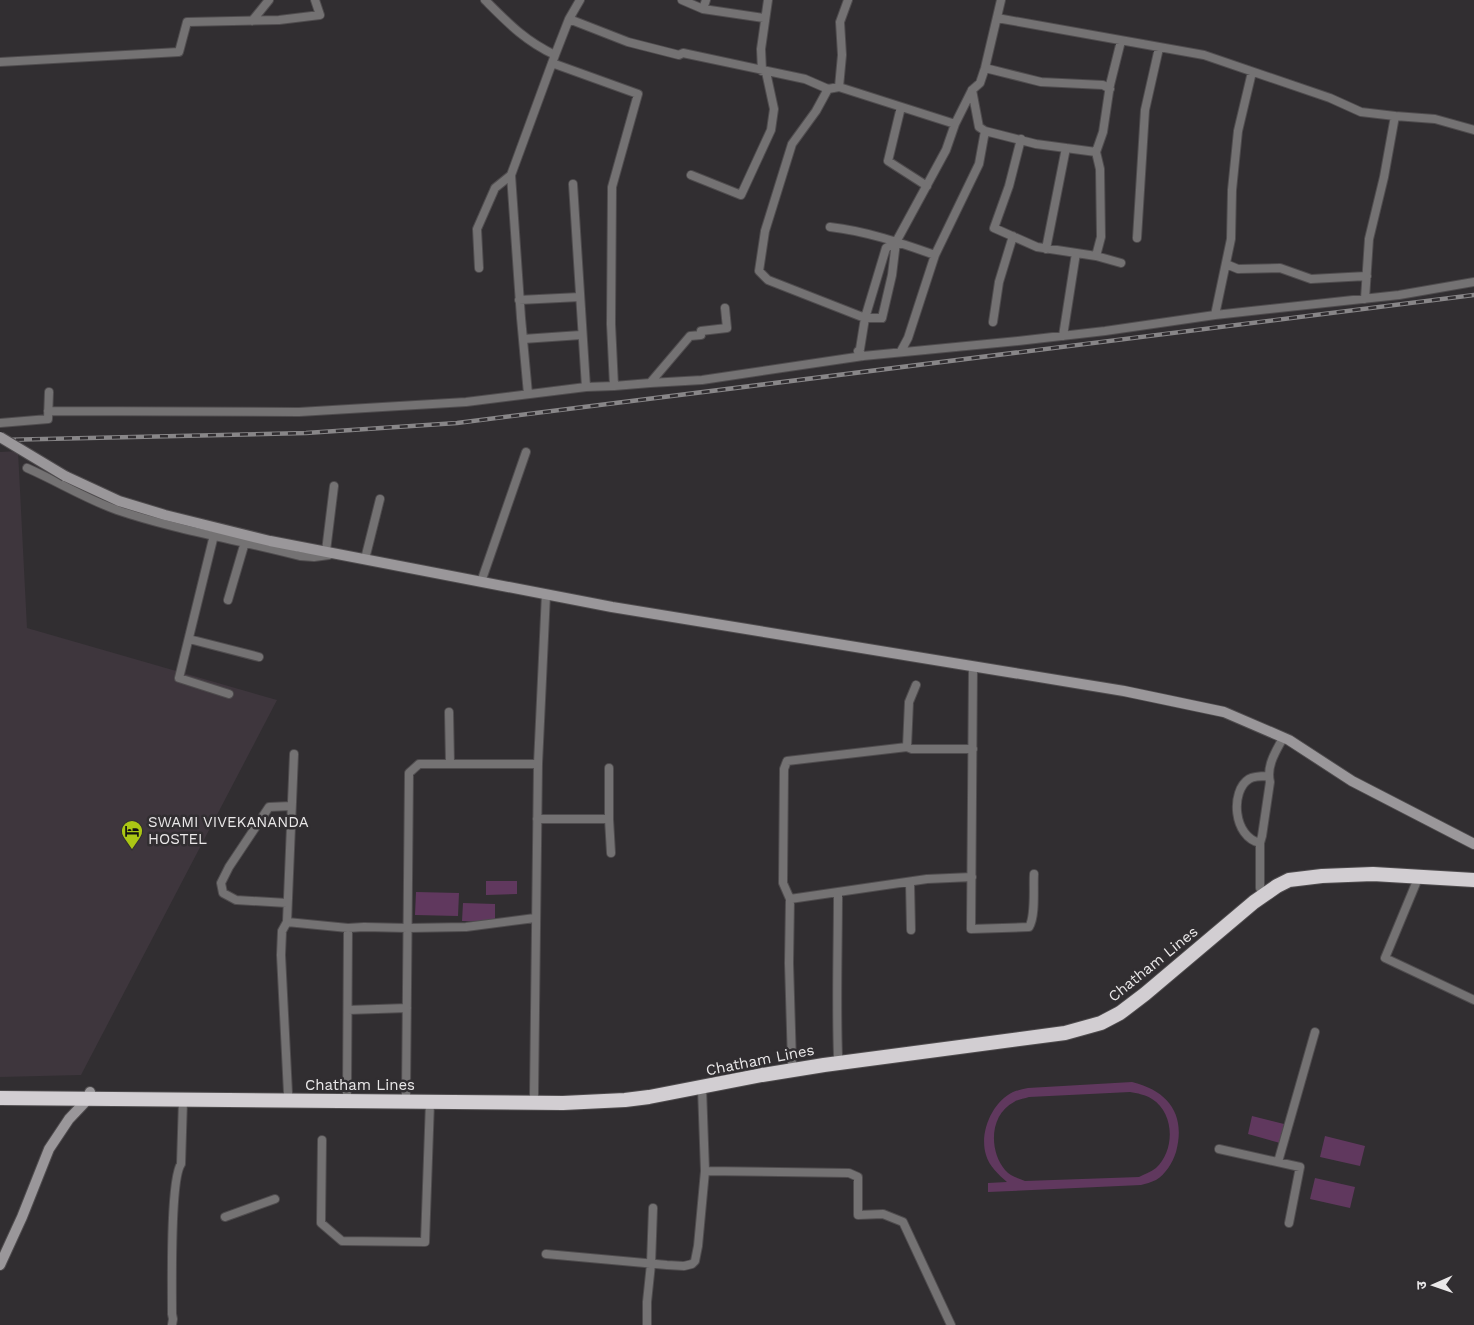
<svg xmlns="http://www.w3.org/2000/svg" width="1474" height="1325" font-family="'Work Sans','Noto Sans Devanagari',sans-serif">
<style>
.built{fill:#3e363d}
.green{fill:#60385e;fill-rule:evenodd}
.lines{fill:none;stroke-linecap:round;stroke-linejoin:round}
.street-casing{stroke:#4f4c4e;stroke-width:10}
.secondary-casing{stroke:#4f4c4e;stroke-width:12}
.highway-casing{stroke:#4f4c4e;stroke-width:16}
.street{stroke:#747273;stroke-width:8}
.secondary{stroke:#9a979a;stroke-width:10}
.highway{stroke:#d2ced2;stroke-width:14}
.rail-casing{stroke:#888688;stroke-width:4.5}
.rail{stroke:#312e31;stroke-width:2.5;stroke-dasharray:8;stroke-linecap:butt}
.secondary-bridge-casing{stroke:#4f4c4e;stroke-width:12;stroke-linecap:butt}
.secondary-bridge{stroke:#9a979a;stroke-width:10}
.labels{text-anchor:middle;dominant-baseline:central;stroke-width:5;stroke-linejoin:round;paint-order:stroke}
.poi-label{font-size:15px;fill:#eae8e9;stroke:#312e31;text-anchor:start}
.street-label{font-size:15px;fill:#eae8e9;stroke:#312e31}
</style>
<rect width="100%" height="100%" fill="#312e31"/>
<path class="built" d="M18,451L27,628L277,700L81,1075L0,1077V452Z"/>
<path class="green" d="M486,881H517V894L486,895Z
M416,892L459,893L458,916L415,915Z
M463,903L495,904V922L462,921Z
M1132,1082C1169,1091 1186,1115 1176,1152C1173,1162 1165,1175 1156,1180C1151,1182 1146,1184 1141,1185L988,1192V1183L1007,1182C999,1175 989,1166 986,1155C979,1133 992,1102 1013,1092C1018,1090 1023,1089 1028,1088ZM1130,1092C1137,1093 1146,1095 1152,1099C1175,1113 1175,1151 1156,1168C1151,1172 1144,1174 1139,1177L1025,1181C1018,1178 1010,1176 1005,1170C989,1151 989,1115 1014,1102C1018,1099 1024,1099 1029,1097Z
M1252,1116L1284,1124L1280,1143L1248,1134Z
M1325,1136L1365,1146L1360,1166L1320,1157Z
M1315,1178L1355,1187L1350,1208L1310,1199Z"/>
<g class="lines">
<g class="street-casing">
<path id="street" d="M485,0C508,23 525,41 555,55
M682,0L703,9
M706,0L703,9L764,18
M997,18L1204,55L1330,98L1361,112L1395,116L1384,177L1369,239L1365,299
M569,19L628,42L679,55L683,53L805,79L828,89L839,87L955,124L946,150L896,242L892,275L882,318H865L768,280L759,271L765,231L792,144L816,111L828,89
M252,21L269,0
M1121,41L1110,85L1103,132L1096,152L1100,169L1101,237L1096,256L1121,263
M0,62L179,52L187,22L279,20L320,15L315,0
M985,68L1041,82L1103,85L1110,89
M762,71L761,49L768,0
M839,87L842,55L840,22L848,0
M972,90L979,127L985,131L1036,144L1096,152
M901,107L888,161L927,186
M1395,116L1435,119L1474,130
M955,124L972,90L980,83L985,68L1001,0
M1021,139L1009,186L994,228L1037,247L1096,256
M691,175L741,195L771,130L774,109L766,72
M573,184L586,387
M830,227C866,231 901,243 935,255
M1137,238L1145,110L1159,48
M1046,249L1066,148
M1226,264L1238,269L1280,268L1311,279L1367,276
M479,268L477,229L495,188L511,175
M519,300L580,297
M1215,315L1231,239L1232,190L1238,131L1252,72
M993,322L999,282L1013,236
M1063,336L1076,253
M523,339L581,335
M901,351L908,338L935,255L979,164L985,131
M863,356L858,351L860,349L865,318L886,248L896,242
M650,383L702,380L863,356L1018,341L1105,331L1215,315L1399,295L1474,282
M614,386L650,383L690,336L701,335V331L727,328L725,308
M528,394L521,318L511,175L555,55L569,19L580,0
M48,411L299,412L466,402L586,387L614,386L611,324L612,187L638,94L552,63
M0,423L48,419L49,392
M27,468C57,481 86,499 117,510C176,530 239,540 300,556L314,557L329,555
M214,535L179,678L229,694
M326,551L334,486
M365,559L380,499
M481,582L526,452
M228,600L245,542
M189,639L259,657
M973,667L971,929L1029,927C1036,916 1033,887 1034,874
M449,712L450,764
M907,747L909,702L916,685
M537,819H609L611,853
M609,819V768
M1260,843C1233,837 1230,791 1249,779C1254,776 1262,776 1268,776
M1419,876L1385,958L1474,1000
M910,883L911,930
M1260,888V843L1262,836L1270,782C1266,766 1276,751 1283,738
M838,892C838,947 836,1001 838,1056
M790,899L927,879L972,877
M287,903L236,900L223,893L221,883L229,867L269,807L291,806
M287,922L348,928L364,927L408,928L466,927L535,918
M348,1010L407,1008
M792,1063L789,963L790,899L783,883L784,769L787,761L907,747L912,749H973
M288,1093L281,955L282,931L287,922L294,754
M347,1094L348,928
M406,1095L409,773L419,764H538L546,594
M534,1095L538,764
M322,1140L321,1223L342,1241L425,1242L430,1102
M1219,1149L1300,1167L1289,1223
M1278,1162L1315,1032
M705,1171L849,1173L858,1177V1215L883,1214L903,1222L951,1325
M225,1217L275,1199
M546,1254L667,1265L684,1266L692,1264L695,1261L698,1246L705,1171L702,1088
M172,1325L173,1319L172,1314C172,1287 170,1180 181,1164L183,1100
M647,1325V1302L651,1264L653,1208"/>
</g>
<g class="secondary-casing">
<path id="secondary" d="M65,476L119,501L165,515L270,541L612,607L1124,691L1224,712L1289,740L1352,781L1474,844
M0,1265L22,1217L49,1149L69,1119L87,1100L90,1092"/>
</g>
<g class="highway-casing">
<path id="highway" d="M0,1098L563,1103L625,1100L649,1097L762,1075L824,1065L1065,1033L1101,1023L1120,1013L1145,994L1254,902L1277,886L1289,880L1322,876L1373,874L1474,880"/>
</g>
<use href="#street" class="street"/>
<use href="#secondary" class="secondary"/>
<use href="#highway" class="highway"/>
<g class="rail-casing">
<path id="rail" d="M0,440L306,433L457,423L1474,295"/>
</g>
<use href="#rail" class="rail"/>
<g class="secondary-bridge-casing">
<path id="secondary-bridge" d="M0,437L65,476"/>
</g>
<use href="#secondary-bridge" class="secondary-bridge"/>
</g>
<defs>
<g id="hotel-pin" transform="scale(1.125)"><path d="M0 17L-7.5 6A9.5 9.5 0 1 1 7.5 6Z" fill="#abc614" stroke="#312e31"/><path d="M-6-4.5h1.5V1H6V5H4.5V3h-9V5H-6ZM-4 0a1.8 1.8 0 1 1 3.6 0ZM.5 0V-2.5h3Q6-2.5 6 0Z" fill="#111"/></g>
</defs>
<g fill-rule="evenodd">
<use href="#hotel-pin" x="132" y="831"/>
</g>
<g class="labels">
<g class="poi-label">
<text x="148" y="822">SWAMI VIVEKANANDA<tspan x="148" dy="17">HOSTEL</tspan></text>
</g>
<g class="street-label">
<text transform="translate(1153 964) rotate(-39)">Chatham Lines</text>
<text transform="translate(760 1060) rotate(-11)">Chatham Lines</text>
<text x="360" y="1085">Chatham Lines</text>
</g>
</g>
<g transform="translate(1434 1285) rotate(268)" stroke="#312e31" stroke-width="4" paint-order="stroke">
<path d="M0-4L9 19L0 12L-9 19Z" fill="#eae8e9"/>
<text y="-8" font-size="14" font-weight="bold" text-anchor="middle" fill="#eae8e9">उ</text>
</g>
</svg>
